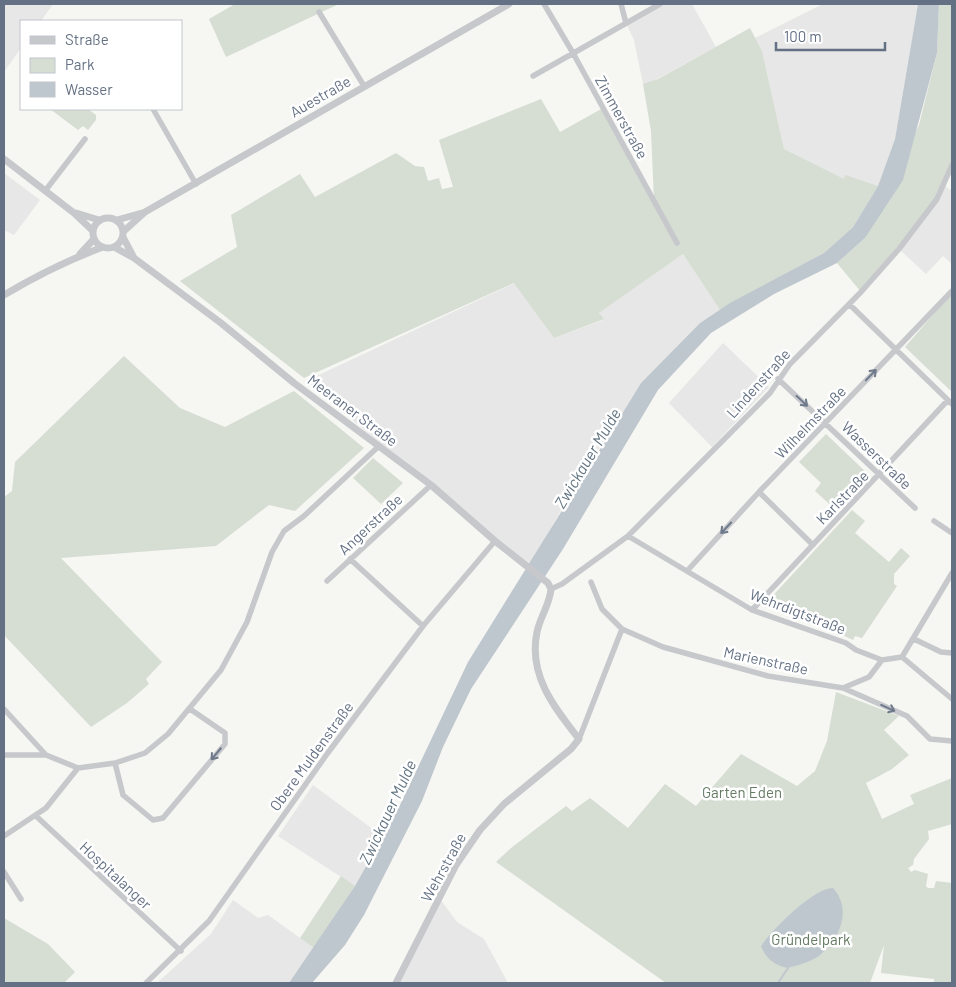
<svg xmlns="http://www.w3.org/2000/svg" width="956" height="987" font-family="Barlow,sans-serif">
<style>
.built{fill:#e6e7e6}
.green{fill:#d6ddd3}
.water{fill:#bfc7ce}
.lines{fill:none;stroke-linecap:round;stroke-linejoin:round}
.stream{stroke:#bfc7ce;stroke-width:2}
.minor{stroke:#c6c8cc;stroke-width:5.5}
.tertiary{stroke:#c6c8cc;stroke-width:7}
.oneway{stroke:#6e7a8b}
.labels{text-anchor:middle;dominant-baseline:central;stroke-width:5;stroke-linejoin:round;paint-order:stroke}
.street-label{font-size:15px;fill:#647184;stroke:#fff}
.park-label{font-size:15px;fill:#657b63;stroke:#fff}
.water-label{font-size:16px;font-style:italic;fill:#607381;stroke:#fff}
</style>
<rect width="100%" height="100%" fill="#f6f6f2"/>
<path class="built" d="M4,4H53L41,21H21V48L4,72Z
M660,4H692L716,47L651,82L643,84L634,40L626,23Z
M823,4H918L895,139L878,186L845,176L844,180L784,149L762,51L755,38Z
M4,173L40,200L14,235L4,230Z
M944,185L952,191V264L943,256L926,274L899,249Z
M683,254L720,310L700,323L641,383L569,496L528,568L306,381L515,283L554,338L603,320L599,313Z
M723,343L769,387L712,447L669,403Z
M313,785L382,836L355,886L278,836Z
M440,899L457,922L484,939L508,983H396Z
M233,900L258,918L268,915L314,948L289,983H157L211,934Z"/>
<path class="green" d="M235,4H339L226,57L209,19Z
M939,4H952V165L937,199L861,292L837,263L865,238L919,125L937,53Z
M750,28L762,51L784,149L844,179L845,175L878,186L853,227L824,253L720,310L683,254L599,313L604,319L554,338L514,283L304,378L180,281L237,247L231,215L300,174L315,197L396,153L415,166L424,167L428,181L439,178L442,189L453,187L439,140L541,99L560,132L603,108L654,200L651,131L643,84L658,79Z
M50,109H88L96,115V120L88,130L83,126L78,130Z
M952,293V392L905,347Z
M124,356L180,408L225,427L294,391L364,448L295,511L269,505L216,546L61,558L162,662L146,679L149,684L127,703L91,727L4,635V497L12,491L15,462Z
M826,434L870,476L837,511L815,491L821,483L799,462Z
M373,458L403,483L381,504L353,478Z
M852,510L865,521L855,533L889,562L901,548L910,556L894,574V584L897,586L862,638L855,636L853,640L838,633L835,626L767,602Z
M836,692L899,716L884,730L909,755L892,769L866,783L882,819L914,804L910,795L952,778V824L928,831L929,839L914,859L913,865L908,868L911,872L915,870L928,874L926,886L928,888H934L936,881L952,883V983H934V979L881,973L884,945L870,983H666L496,862L511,848L566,806L572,811L590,798L628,828L665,784L696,806L741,754L797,786L815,771L827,741Z
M341,876L355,886L314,948L300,938Z
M4,918L48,944L75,972L64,983H4Z"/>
<path class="water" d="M918,4H939L937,53L903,180L865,238L837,263L774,294L711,333L658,390L563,549L471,689L443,747L422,801L364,915L345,945L312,983H289L355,886L400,805L468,662L641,383L700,323L730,303L824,253L853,227L878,186L895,139Z
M833,888C852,909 841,938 820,955C811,962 798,965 788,968C775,965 766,959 761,946C772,930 813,888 833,888Z"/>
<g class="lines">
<path class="stream" d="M778,983L788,968"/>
<path class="minor" d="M544,4L573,53L677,243
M621,4L626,23
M319,12L364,86
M533,76L660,4
M153,109L196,184
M45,191L85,139
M849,304L952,404
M778,379L915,508
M759,492L813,545
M934,521L952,533
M628,536L752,610L846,643L856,650L882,660
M350,559L423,626
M687,571L759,492L952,291
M327,581L431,485
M591,582L602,609L622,629L663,647L768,676L843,688L907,716L930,739L952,741
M551,589L562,584L628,536L770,393L790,364L861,292L899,249L937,199L952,165
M752,610L948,400
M914,639L941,652L952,653
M902,657L952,699
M843,688L869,677L882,660L902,657L952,573
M4,709L46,755L78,768L115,763L145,753L168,734L221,670L247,622L272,552L284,531L304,516L379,446
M579,739L622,629
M4,755H46
M115,763L123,795L153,820L163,818L225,744V733L190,709
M36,816L181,951
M4,836L46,808L78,768
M4,872L21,899
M146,983L209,921L327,754L423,626L495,541"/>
<path class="tertiary" d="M4,159L74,213L93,231
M76,213L99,220
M93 233a15 15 0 1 1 30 0a15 15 0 1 1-30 0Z
M117,220L142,213
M124,231L145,212L509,4
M123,237L134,258
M114,247L134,258L221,323L294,383L431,485L495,541L548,583L551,589C550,604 540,617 537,632C528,675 554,707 579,739L571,749L504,804L480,830L456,865L396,983
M80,254L94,239
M4,295C36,276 68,260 103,247"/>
</g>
<defs><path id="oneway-shaft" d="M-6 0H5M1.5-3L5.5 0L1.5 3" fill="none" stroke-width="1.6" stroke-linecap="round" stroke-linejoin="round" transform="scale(1.25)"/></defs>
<g class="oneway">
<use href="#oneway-shaft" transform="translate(871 375) rotate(-46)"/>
<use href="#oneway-shaft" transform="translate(802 401) rotate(43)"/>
<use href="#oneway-shaft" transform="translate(726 528) rotate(133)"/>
<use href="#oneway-shaft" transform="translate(888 708) rotate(24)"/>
<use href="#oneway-shaft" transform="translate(216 754) rotate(130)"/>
</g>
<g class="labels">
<g class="street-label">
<text transform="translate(320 96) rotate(-30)">Auestraße</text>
<text transform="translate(622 117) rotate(61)">Zimmerstraße</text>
<text transform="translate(758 383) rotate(-48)">Lindenstraße</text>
<text transform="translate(353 410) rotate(37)">Meeraner Straße</text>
<text transform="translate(810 422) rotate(-46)">Wilhelmstraße</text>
<text transform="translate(877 455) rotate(44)">Wasserstraße</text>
<text transform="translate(842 497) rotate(-46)">Karlstraße</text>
<text transform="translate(370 524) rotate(-43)">Angerstraße</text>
<text transform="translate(798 611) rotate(21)">Wehrdigtstraße</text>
<text transform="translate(766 660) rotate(12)">Marienstraße</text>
<text transform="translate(311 756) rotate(-54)">Obere Muldenstraße</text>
<text transform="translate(443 867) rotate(-61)">Wehrstraße</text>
<text transform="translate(116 875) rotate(43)">Hospitalanger</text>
</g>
<g class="park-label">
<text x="742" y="792">Garten Eden</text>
<text x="811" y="939">Gründelpark</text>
</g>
<g class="water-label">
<text transform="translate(587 458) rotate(-59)">Zwickauer Mulde</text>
<text transform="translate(387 812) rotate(-65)">Zwickauer Mulde</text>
</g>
</g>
<rect width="956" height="987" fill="none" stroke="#647184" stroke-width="10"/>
<rect x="20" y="20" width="162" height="90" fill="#ffffff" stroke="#c1c6ce"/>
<rect x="30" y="36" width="25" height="8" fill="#c6c8cc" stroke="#c1c6ce"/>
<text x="65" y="45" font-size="15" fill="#647184">Straße</text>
<rect x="30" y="58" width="25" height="15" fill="#d6ddd3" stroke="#c1c6ce"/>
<text x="65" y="70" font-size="15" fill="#647184">Park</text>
<rect x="30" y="82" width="25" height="15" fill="#bfc7ce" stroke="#c1c6ce"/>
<text x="65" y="95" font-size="15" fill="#647184">Wasser</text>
<path d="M776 42v8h109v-8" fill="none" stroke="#647184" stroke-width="2.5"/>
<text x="784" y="42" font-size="15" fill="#647184" stroke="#ffffff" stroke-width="4" paint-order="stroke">100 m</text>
</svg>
